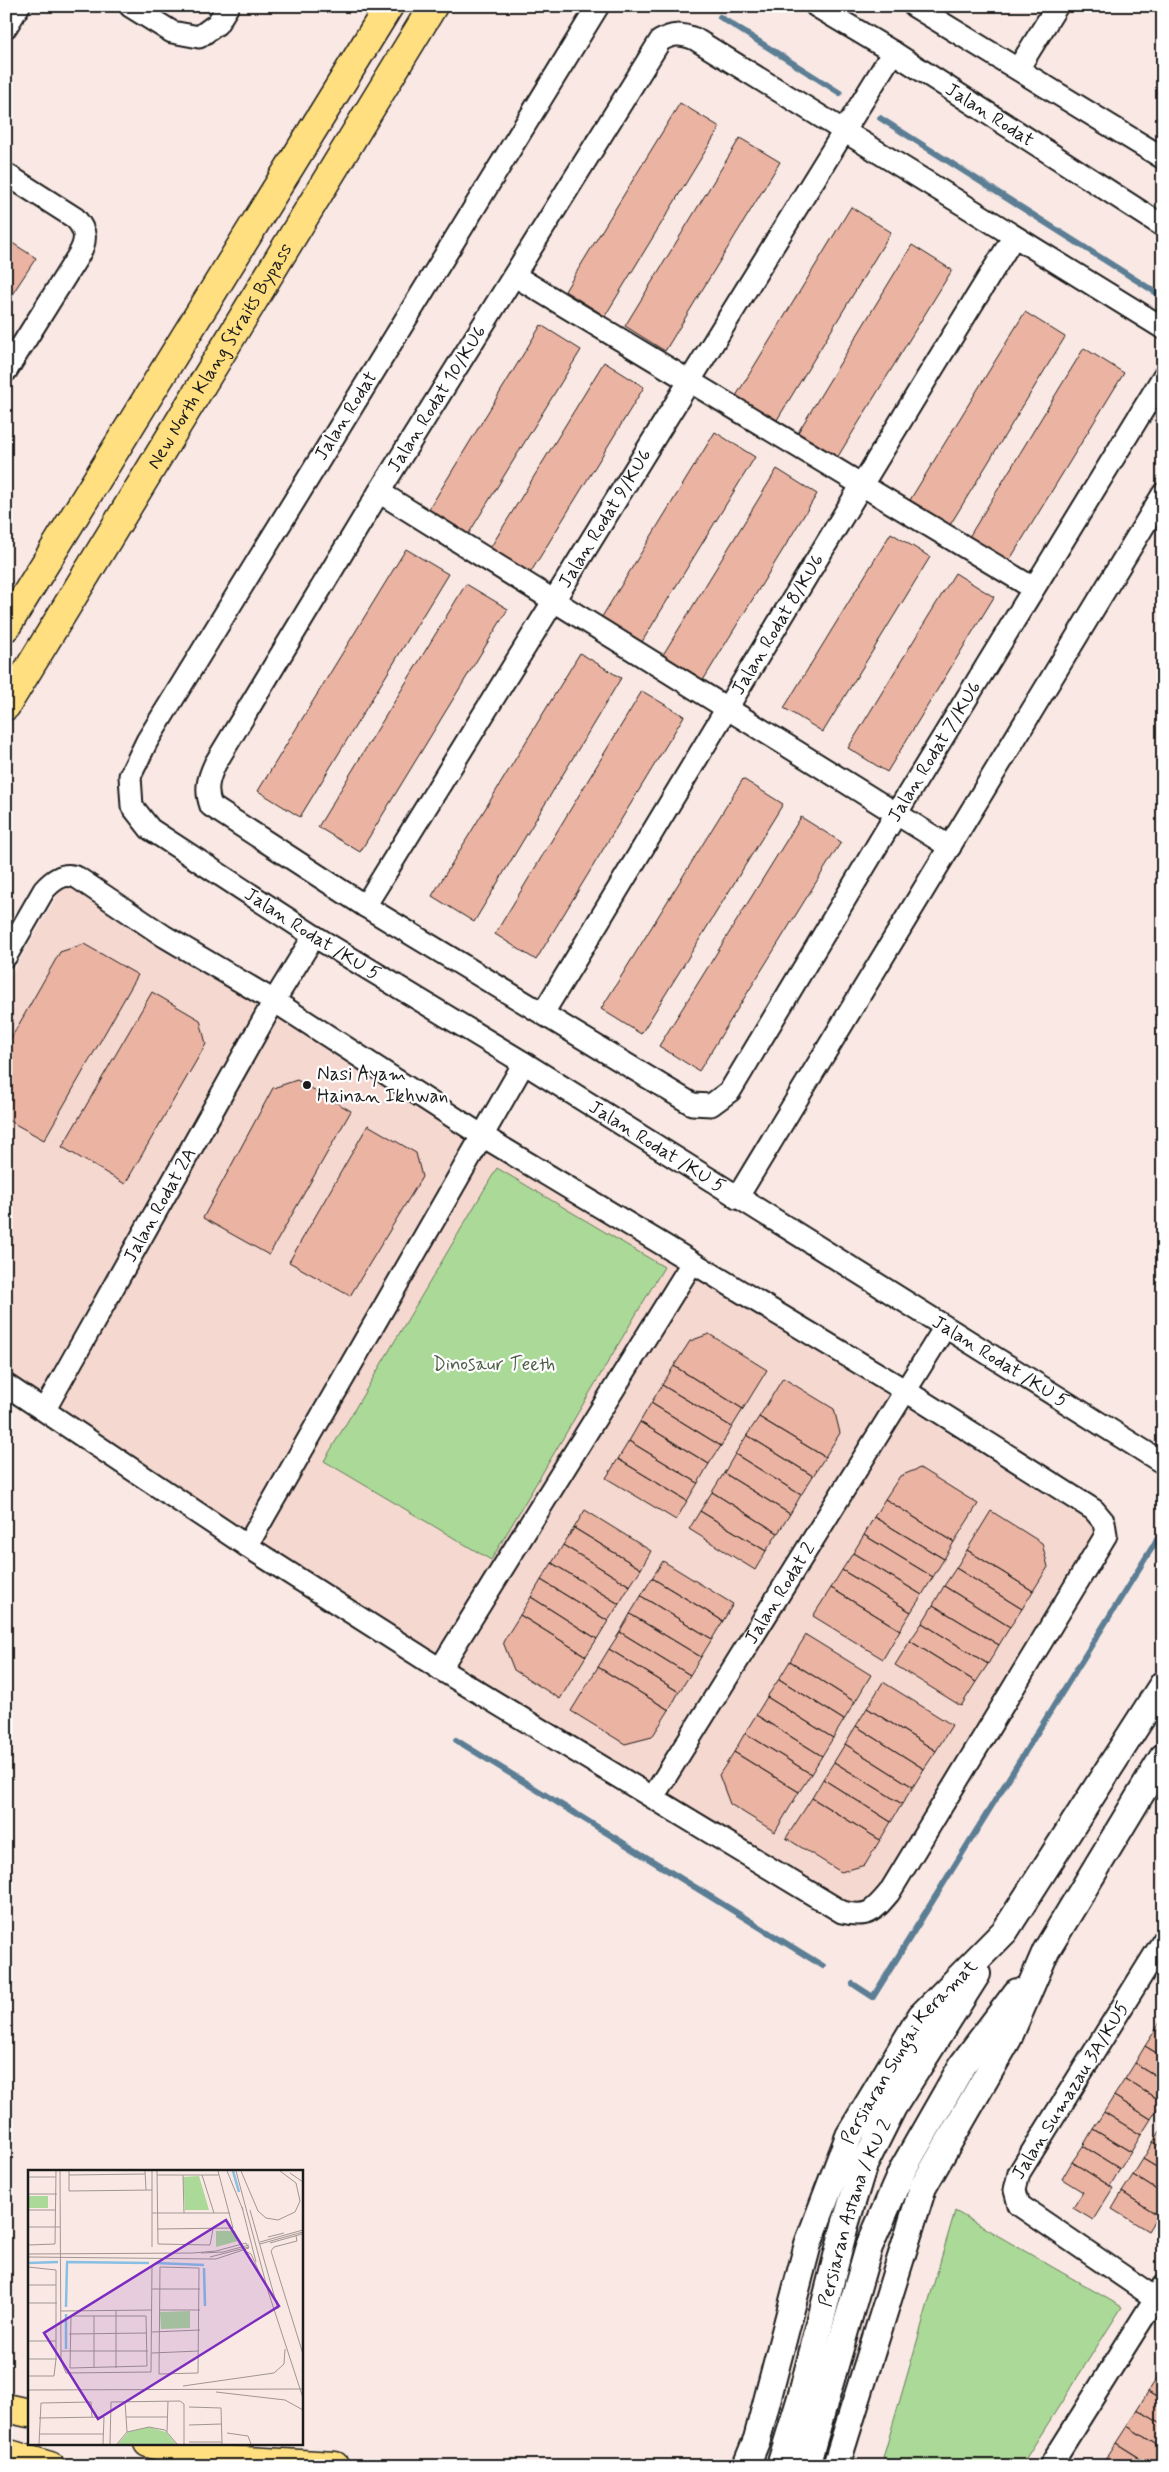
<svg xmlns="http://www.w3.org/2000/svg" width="1169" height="2472" font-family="Mynerve,sans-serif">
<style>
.built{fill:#f5d8d0}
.green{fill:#abd998;stroke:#647a5a}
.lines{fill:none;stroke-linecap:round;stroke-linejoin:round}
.stream{stroke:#5c7e95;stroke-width:6}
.building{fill:#ebb3a2;stroke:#1c1c1c}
.minor-casing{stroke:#1c1c1c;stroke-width:25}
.tertiary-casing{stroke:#1c1c1c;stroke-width:30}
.trunk-casing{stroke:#1c1c1c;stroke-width:31}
.motorway-casing{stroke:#1c1c1c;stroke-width:31}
.minor{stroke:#fff;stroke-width:21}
.tertiary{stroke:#fff;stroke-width:26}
.trunk{stroke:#ffdf80;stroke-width:28}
.motorway{stroke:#ffdf80;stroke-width:28}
.poi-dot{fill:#1c1c1c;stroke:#fff;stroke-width:2}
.labels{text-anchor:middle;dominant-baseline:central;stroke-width:4.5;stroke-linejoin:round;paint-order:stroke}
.street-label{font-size:19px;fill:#1c1c1c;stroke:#fff}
.poi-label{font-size:19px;fill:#1c1c1c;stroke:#fff;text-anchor:start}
.park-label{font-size:19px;fill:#4e5e47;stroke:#fff}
.inset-river{fill:none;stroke:#87bfe5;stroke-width:2.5}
.inset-road{fill:none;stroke:#a19693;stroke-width:1}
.view{fill:#7b2cbf;fill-opacity:0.15;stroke:#7b2cbf;stroke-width:2.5}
.inset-edge{fill:none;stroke:#1c1c1c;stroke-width:2.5}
</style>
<rect width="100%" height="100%" fill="#f9e8e3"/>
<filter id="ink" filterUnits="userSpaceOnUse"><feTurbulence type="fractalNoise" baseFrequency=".02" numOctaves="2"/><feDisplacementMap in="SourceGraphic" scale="10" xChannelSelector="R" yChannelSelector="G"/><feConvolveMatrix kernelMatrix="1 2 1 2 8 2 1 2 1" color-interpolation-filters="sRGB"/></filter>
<g filter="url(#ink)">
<path class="built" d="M64,884H73L1096,1526V1536L1089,1550L870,1903L857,1907L843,1903L235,1528L6,1376V984Z"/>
<path class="green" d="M497,1168L664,1267L491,1560L324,1461Z
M955,2211L1122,2307L1021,2466H906L883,2458Z"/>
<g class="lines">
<path class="stream" d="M720,17L840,93
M880,118L1163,297
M456,1740L823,1966
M853,1984L873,1997L1163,1530"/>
</g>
<path class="building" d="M680,103L720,127L605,316L565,291Z
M740,138L780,162L665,351L625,326Z
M851,207L891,232L777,420L736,396Z
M6,239L36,258L11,296L6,293Z
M912,245L952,270L837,458L797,434Z
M1025,312L1065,337L950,525L910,500Z
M541,325L581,350L466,538L426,514Z
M1084,348L1124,373L1009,561L969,537Z
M604,362L644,387L529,575L489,550Z
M715,432L755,457L640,645L600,620Z
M777,469L817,494L702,682L661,658Z
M891,533L930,557L823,732L784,708Z
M406,549L448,574L300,817L258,791Z
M955,573L994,597L887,772L848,748Z
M466,584L508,609L360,852L318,827Z
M580,653L621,678L474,922L432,896Z
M642,691L684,716L536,960L495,934Z
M743,779L783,804L641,1034L601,1009Z
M801,817L841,842L699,1071L659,1046Z
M84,944L138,975L44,1140L6,1119V1047L60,952Z
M152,992L200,1020L206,1044L125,1184L62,1147Z
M297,1080L351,1111L269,1255L203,1218L273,1088Z
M368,1125L416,1153L422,1177L350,1296L289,1262Z
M709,1334L767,1370L743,1409L674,1366L690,1341Z
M674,1366L743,1409L732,1427L662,1385Z
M783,1378L834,1409L840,1433L825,1457L759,1417Z
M662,1385L732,1427L721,1446L651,1403Z
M651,1403L721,1446L709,1464L640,1422Z
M759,1417L825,1457L813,1476L747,1435Z
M640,1422L709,1464L698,1483L629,1441Z
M747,1435L813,1476L801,1495L735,1454Z
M629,1441L698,1483L687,1501L618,1459Z
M735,1454L801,1495L790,1514L724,1473Z
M618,1459L687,1501L676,1520L606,1478Z
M920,1468L978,1504L954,1542L885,1499L900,1476Z
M724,1473L790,1514L778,1533L712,1492Z
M712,1492L778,1533L766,1551L700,1511Z
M885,1499L954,1542L944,1559L874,1517Z
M585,1510L651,1551L641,1569L574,1528Z
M700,1511L766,1551L755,1570L689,1529Z
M991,1511L1042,1543L1048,1567L1033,1591L967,1550Z
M874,1517L944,1559L933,1577L864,1535Z
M574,1528L641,1569L630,1586L563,1545Z
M864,1535L933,1577L922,1595L853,1553Z
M563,1545L630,1586L619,1604L552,1563Z
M967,1550L1033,1591L1022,1609L956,1568Z
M853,1553L922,1595L911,1612L842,1570Z
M663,1561L733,1604L723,1621L652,1578Z
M552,1563L619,1604L608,1621L541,1580Z
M956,1568L1022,1609L1010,1627L944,1586Z
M842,1570L911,1612L900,1630L831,1588Z
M652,1578L723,1621L712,1639L641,1596Z
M541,1580L608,1621L597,1639L531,1597Z
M944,1586L1010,1627L999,1645L933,1605Z
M831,1588L900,1630L883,1659L813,1616Z
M641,1596L712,1639L701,1657L630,1614Z
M531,1597L597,1639L586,1656L520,1615Z
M933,1605L999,1645L988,1664L922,1623Z
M630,1614L701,1657L690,1675L620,1632Z
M520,1615L586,1656L560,1699L514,1670L503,1642Z
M922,1623L988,1664L976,1682L910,1641Z
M620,1632L690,1675L679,1692L609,1649Z
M806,1635L871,1675L855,1702L790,1661Z
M910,1641L976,1682L961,1706L895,1665Z
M609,1649L679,1692L669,1710L598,1667Z
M790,1661L855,1702L844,1720L779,1679Z
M598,1667L669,1710L652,1737L625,1744L571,1711Z
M779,1679L844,1720L833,1738L767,1697Z
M883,1682L952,1725L936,1751L867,1708Z
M767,1697L833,1738L822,1756L756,1715Z
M867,1708L936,1751L924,1769L856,1726Z
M756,1715L822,1756L811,1774L745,1733Z
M856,1726L924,1769L913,1787L845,1744Z
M745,1733L811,1774L799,1792L734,1752Z
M845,1744L913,1787L902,1804L834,1762Z
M734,1752L799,1792L775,1832L730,1804L719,1775Z
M834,1762L902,1804L891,1822L823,1779Z
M823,1779L891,1822L880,1840L812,1798Z
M812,1798L880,1840L865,1865L841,1872L786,1838Z
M1163,2017V2033L1156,2029Z
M1156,2029L1163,2033V2057L1145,2046Z
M1145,2046L1163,2057V2080L1135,2063Z
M1135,2063L1163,2080L1162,2102L1125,2079Z
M1125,2079L1162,2102L1151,2119L1114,2096Z
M1114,2096L1151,2119L1141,2135L1104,2112Z
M1104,2112L1141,2135L1131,2152L1093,2129Z
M1163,2127V2148L1153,2142Z
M1093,2129L1131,2152L1120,2169L1083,2146Z
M1153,2142L1163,2148V2171L1143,2159Z
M1083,2146L1120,2169L1110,2186L1072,2162Z
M1143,2159L1163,2171V2194L1133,2175Z
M1072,2162L1113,2188L1093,2220L1073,2208L1083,2192L1062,2179Z
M1133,2175L1163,2194V2207L1158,2215L1122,2192Z
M1122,2192L1158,2215L1148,2231L1112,2209Z
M1159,2375L1163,2377V2401L1148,2392Z
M1148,2392L1163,2401V2425L1137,2409Z
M1137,2409L1163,2425V2449L1127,2426Z
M1127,2426L1163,2449L1153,2466L1116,2443Z
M1116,2443L1152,2466H1114L1105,2460Z"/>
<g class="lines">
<g class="minor-casing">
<g id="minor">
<path d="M130,6L172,32L199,37L217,24L228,6"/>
<path id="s1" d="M598,6L147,741L130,776L132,806L150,829L314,936L524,1063L1163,1463"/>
<path id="s2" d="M816,6L893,52L1163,226"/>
<path d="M914,6L1163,158"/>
<path d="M6,27L19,6"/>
<path d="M1018,69L1057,6"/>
<path d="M6,174L75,218C87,231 87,241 78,256L6,371"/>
<path d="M515,276L1033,588"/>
<path id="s3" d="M1163,328L695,39C681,34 673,33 660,41L379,492L215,764C208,779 205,790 211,806L365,906L692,1104L711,1105L730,1091L896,814L1163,377"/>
<path d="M379,492L950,847"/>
<path id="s4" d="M365,906L893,52"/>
<path d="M6,956L44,890C53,880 64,871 78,878L164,936L274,1001L481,1135L906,1391L1094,1510L1104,1522L1106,1535L889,1893C873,1912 868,1918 842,1912L440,1669L247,1546L6,1385"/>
<path id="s5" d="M543,1013C700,755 854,494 1013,238"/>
<path d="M737,1198L1163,494"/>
<path id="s6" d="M45,1409L274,1001L314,936"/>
<path d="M247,1546L524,1063"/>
<path d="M440,1669L692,1263"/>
<path id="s7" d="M653,1797L945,1327"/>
<path id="s8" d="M1155,2298L1019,2205L1015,2190L1019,2173L1163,1941"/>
<path d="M1050,2466L1163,2286"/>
</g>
</g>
<g class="tertiary-casing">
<g id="tertiary">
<path id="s9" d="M746,2466L757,2439L808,2244L849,2136L921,2016L1005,1931L1163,1684"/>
<path id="s10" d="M780,2466L802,2394L845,2225L863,2167L893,2107L977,1974"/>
<path d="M806,2466L869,2247L903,2169L963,2064L1017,1992"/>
<path d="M836,2466L923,2187L1008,2039L1046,1951L1163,1757"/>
</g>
</g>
<g class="trunk-casing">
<path id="trunk" d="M6,2408L29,2413
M148,2443L228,2464
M6,2453L50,2466
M210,2459L335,2466"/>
</g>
<g class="motorway-casing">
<g id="motorway">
<path d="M6,627L389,6"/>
<path id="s11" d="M6,706L433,6"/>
</g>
</g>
<use href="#minor" class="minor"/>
<use href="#tertiary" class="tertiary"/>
<use href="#trunk" class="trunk"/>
<use href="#motorway" class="motorway"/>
</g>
</g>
<circle class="poi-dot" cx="307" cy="1085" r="5"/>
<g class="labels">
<g class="street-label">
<text stroke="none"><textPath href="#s2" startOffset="205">Jalan Rodat</textPath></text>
<text stroke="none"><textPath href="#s11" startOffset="410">New North Klang Straits Bypass</textPath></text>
<text transform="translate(437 399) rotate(-58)">Jalan Rodat 10/KU6</text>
<text transform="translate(346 416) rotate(-58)">Jalan Rodat</text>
<text stroke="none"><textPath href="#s4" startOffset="456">Jalan Rodat 9/KU6</textPath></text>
<text stroke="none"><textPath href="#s5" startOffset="454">Jalan Rodat 8/KU6</textPath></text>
<text stroke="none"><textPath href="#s3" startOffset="2484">Jalan Rodat 7/KU6</textPath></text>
<text stroke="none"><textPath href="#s1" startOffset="1154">Jalan Rodat /KU 5</textPath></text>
<text stroke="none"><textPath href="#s1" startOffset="1559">Jalan Rodat /KU 5</textPath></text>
<text stroke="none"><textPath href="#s6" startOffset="234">Jalan Rodat 2A</textPath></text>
<text stroke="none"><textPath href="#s1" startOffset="1964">Jalan Rodat /KU 5</textPath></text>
<text stroke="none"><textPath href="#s7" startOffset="240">Jalan Rodat 2</textPath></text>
<text stroke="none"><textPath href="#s9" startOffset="450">Persiaran Sungai Keramat</textPath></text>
<text stroke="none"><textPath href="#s8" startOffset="295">Jalan Sumazau 3A/KU5</textPath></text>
<text stroke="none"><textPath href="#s10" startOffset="264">Persiaran Astana / KU 2</textPath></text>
</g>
<g class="poi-label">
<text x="317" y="1074">Nasi Ayam<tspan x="317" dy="22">Hainan Ikhwan</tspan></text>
</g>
<g class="park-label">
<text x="494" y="1364">Dinosaur Teeth</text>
</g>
</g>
<g transform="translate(28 2170)">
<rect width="275" height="275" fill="#f9e8e3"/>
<path d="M171,6L181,40H157L155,7ZM0,26H20V38H0ZM188,61H207L210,71L188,77ZM162,141V158L133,159L132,142ZM121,257L138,262L148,274H90L100,262Z" fill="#abd998"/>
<path class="inset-river" d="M205,1L211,22M38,92L121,93M0,93L30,92M128,93L176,95M176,98L177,136M38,137L39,93M38,179V144"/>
<path class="inset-road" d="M32,1L33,191L38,203L123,202L124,95M41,1V21L124,20M117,1L118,20M129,1L130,74L182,75L185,59M199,1L215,40M208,1L240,121L275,228M213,1L230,41L238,48L250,50L267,42L272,31L268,13L252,1M262,3L275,12M41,5L117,4M129,5H191M155,5L156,43M174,5L186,43M0,7H28M0,24H29M214,37L228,92M0,40H28M222,40L250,139M124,43H202M0,57H32M129,59L205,58L190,1M268,66L269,71L246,77L243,81L275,184M240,67L256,63M232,72L275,60M242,73L274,64M232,74L275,62M0,75L27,74L28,1M124,77V1M217,81L223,84L233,106M173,83L195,82L221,75M0,84L165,83L188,81L218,73L221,78L188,89L0,87M182,87L221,77M0,97L28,100V189L26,206H0M132,97L171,98L170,203L131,204ZM0,115H28M124,119H172M0,133H29M88,140V198M131,140H172M33,141L124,140M43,146H118L119,196L42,198ZM66,146V198M124,162L172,160M41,164L119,163M0,171H28M33,181H120M124,183L171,181M0,189H29M155,216L246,203L256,194L257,179M0,220L275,219M188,222L257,230L275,240M97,231L99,262M161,237L193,238L194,274M98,247H140M11,248L76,247L75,274M161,255L193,254M139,262L140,231M199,263L220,266L223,274M11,264H75M161,272H194M11,274L13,233L63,232L64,247M82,274L83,232L152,231L156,234V274M89,274L99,262L121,257L137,260L149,274"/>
<path class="view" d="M198,50L251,136L70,249L16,163Z"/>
<rect width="275" height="275" class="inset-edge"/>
</g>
<rect width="1169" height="2472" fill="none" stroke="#fff" stroke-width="25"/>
<rect x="12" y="12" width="1144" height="2447" fill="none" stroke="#1c1c1c" stroke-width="2" filter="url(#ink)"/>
</svg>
